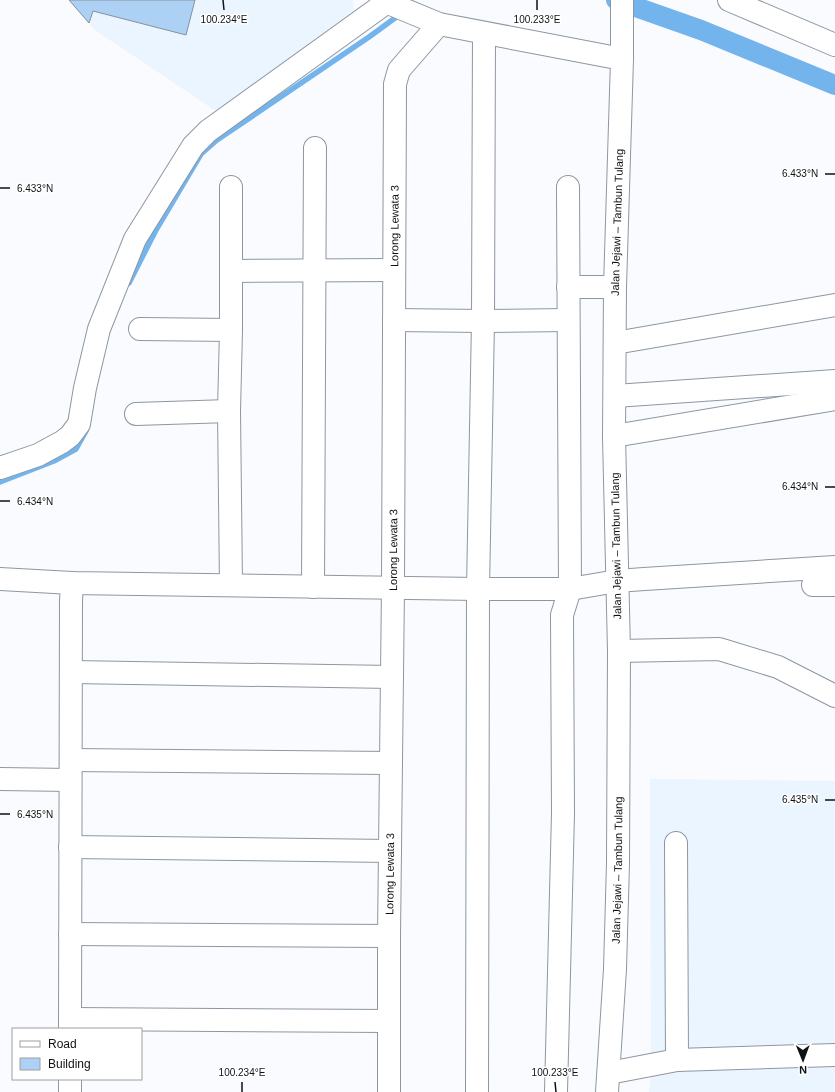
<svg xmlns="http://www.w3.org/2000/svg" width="835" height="1092" font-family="Helvetica,sans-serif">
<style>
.built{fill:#ebf5ff}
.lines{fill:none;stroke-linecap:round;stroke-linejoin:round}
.stream{stroke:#74b4ed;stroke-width:5.5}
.canal{stroke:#74b4ed;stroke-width:20}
.building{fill:#acd1f4;stroke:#87919b}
.minor-casing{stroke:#8d97a1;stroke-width:24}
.minor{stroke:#fff;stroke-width:22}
.ticks{fill:none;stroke:#0e1215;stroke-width:1.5}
.labels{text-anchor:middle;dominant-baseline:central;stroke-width:3;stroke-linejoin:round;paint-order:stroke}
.street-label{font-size:11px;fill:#0e1215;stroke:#fff}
.ticks-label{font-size:10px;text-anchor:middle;fill:#0e1215;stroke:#fff;stroke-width:3;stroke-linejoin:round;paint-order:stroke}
</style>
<rect width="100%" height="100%" fill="#f9fbfe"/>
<path class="built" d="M69,0H353V11L216,111L95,30Z
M650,779L835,781V1092H649L651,1076Z"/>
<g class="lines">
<path class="stream" d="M129,283L156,230L201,154L217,140L369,37L395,18
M0,482L54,461L76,449L86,431"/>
<path class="canal" d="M616,0L701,30L835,85"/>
</g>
<path class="building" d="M69,0H195L186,35L93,11L89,23Z"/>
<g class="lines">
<g class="minor-casing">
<g id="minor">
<path d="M381,0L439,24L622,59"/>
<path d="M729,0L835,45"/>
<path d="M231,271L394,270"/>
<path d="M568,287H615"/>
<path d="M394,320L483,321L568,320"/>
<path d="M140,329L231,330"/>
<path d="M615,343L835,305"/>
<path d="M615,396L835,381"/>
<path d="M136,414L229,411"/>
<path d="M614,436L835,399"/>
<path d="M0,468L38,455L62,442L70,436L79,424L85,388L99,329L135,239L193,146L208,131L387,2"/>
<path d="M0,579L72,583L478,589H570L617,581L644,579L835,567"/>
<path d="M231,585L229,411L231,330V187"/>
<path d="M813,585H835"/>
<path d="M313,587L315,148"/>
<path d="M619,651L719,649L778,667L835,696"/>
<path d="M71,672L392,677"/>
<path d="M71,760L391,763"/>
<path d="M0,779L70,780"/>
<path d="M676,843L677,1060"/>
<path d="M70,847L390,851"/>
<path d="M70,934L389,936"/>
<path d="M71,1019L389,1021"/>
<path d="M70,1029L71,601L72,583"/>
<path d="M609,1073L677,1060L835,1055"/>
<path d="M70,1092V1079"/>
<path id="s1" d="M389,1092V936L393,587L395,84L399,70L439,24"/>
<path d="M477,1092L478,589L483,321L484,33"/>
<path d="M556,1092L563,813L562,615L570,589L568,187"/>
<path id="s2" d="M607,1092L615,969L618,863L619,651L614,436L615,287L622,59V0"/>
</g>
</g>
<use href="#minor" class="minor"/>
</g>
<path class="ticks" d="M223,0L224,10M537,0V10M825,174H835M0,188H10M825,487H835M0,501H10M825,800H835M0,814H10M242,1082V1092M555,1082L556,1092"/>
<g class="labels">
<g class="street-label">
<text stroke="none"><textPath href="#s2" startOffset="870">Jalan Jejawi – Tambun Tulang</textPath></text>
<text stroke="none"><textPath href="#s1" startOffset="866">Lorong Lewata 3</textPath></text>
<text transform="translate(616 546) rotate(-91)">Jalan Jejawi – Tambun Tulang</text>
<text stroke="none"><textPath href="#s1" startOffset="542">Lorong Lewata 3</textPath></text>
<text stroke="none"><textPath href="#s2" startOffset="222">Jalan Jejawi – Tambun Tulang</textPath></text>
<text stroke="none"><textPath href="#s1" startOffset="218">Lorong Lewata 3</textPath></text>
</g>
</g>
<g class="ticks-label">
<text x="224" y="23">100.234°E</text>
<text x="537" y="23">100.233°E</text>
<text x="800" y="177">6.433°N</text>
<text x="35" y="192">6.433°N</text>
<text x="800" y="490">6.434°N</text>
<text x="35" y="505">6.434°N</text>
<text x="800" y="803">6.435°N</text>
<text x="35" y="818">6.435°N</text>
<text x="242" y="1076">100.234°E</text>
<text x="555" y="1076">100.233°E</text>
</g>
<rect x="12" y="1028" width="130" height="52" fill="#ffffff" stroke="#9fa0a1"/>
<rect x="20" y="1041" width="20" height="6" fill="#ffffff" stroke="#9fa0a1"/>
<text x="48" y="1048" font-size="12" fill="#0e1215">Road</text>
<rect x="20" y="1058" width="20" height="12" fill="#acd1f4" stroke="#9fa0a1"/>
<text x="48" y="1068" font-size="12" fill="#0e1215">Building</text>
<g transform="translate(803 1060) rotate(179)" stroke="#ffffff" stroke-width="3" paint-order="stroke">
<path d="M0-3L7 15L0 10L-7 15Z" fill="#0e1215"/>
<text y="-6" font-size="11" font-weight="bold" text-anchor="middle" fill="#0e1215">N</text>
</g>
</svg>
